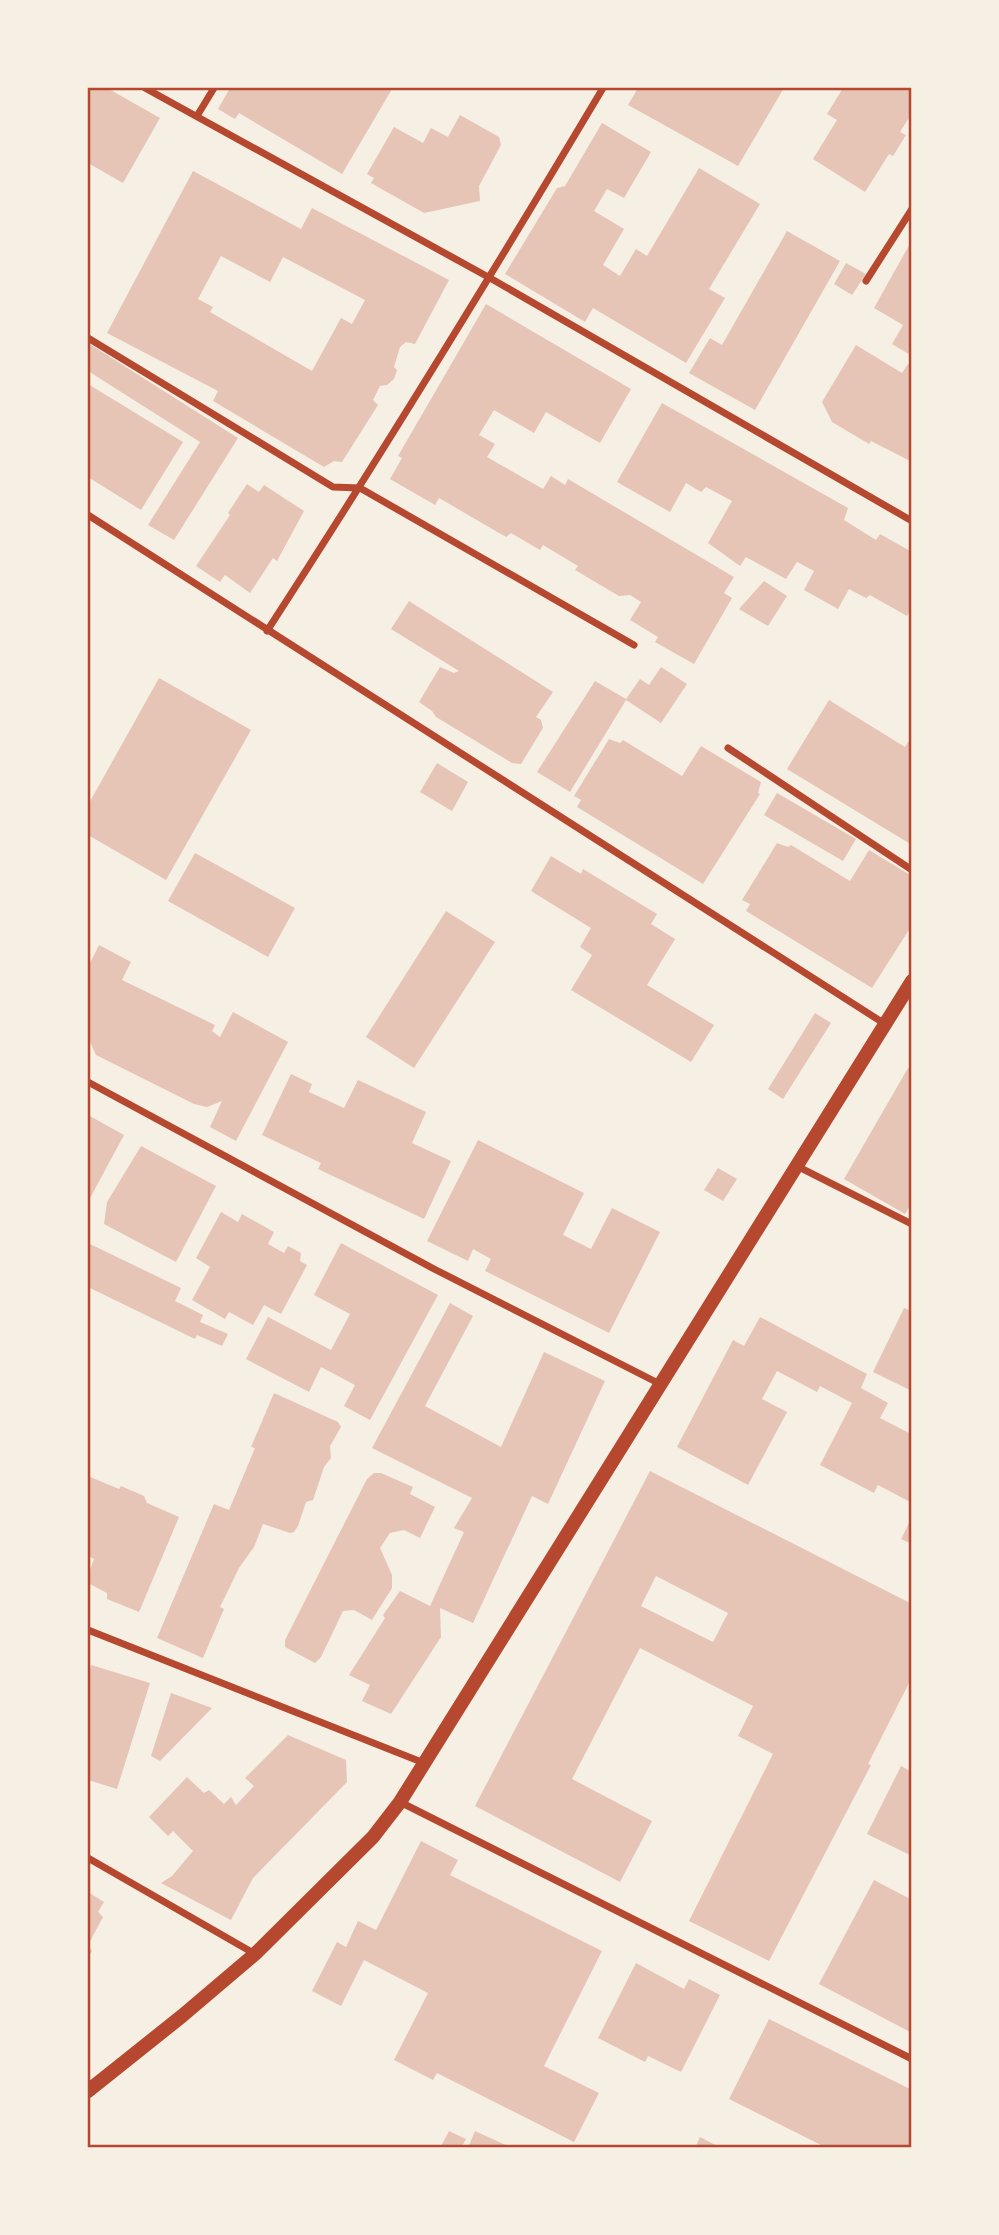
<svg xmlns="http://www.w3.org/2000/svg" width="999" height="2235" font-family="'Asap Condensed',sans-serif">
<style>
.building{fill:#e6c5b7;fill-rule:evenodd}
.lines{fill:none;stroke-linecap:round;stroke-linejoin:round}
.minor{stroke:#b5482f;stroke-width:7}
.secondary{stroke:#b5482f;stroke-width:14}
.neatline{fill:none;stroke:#b5482f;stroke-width:2.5}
</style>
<rect width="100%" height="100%" fill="#f6efe4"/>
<path class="building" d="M88,88H107L160,118L123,183L88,163Z
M230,88H389L392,89L342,174L239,113L235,119L218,109Z
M638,88H784L738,166L628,105Z
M843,88H912V113L900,132L906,135L893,156L889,154L865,192L813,159L837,120L827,114Z
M460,115L499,137L501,145L479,186L480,201L424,213L371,183L374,178L367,174L394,127L423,143L431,128L448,137Z
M602,123L651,152L624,198L607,189L594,211L624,229L603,265L620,276L636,249L647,256L699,168L760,204L709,289L725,298L686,363L593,308L585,322L505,274L557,188L565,186Z
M193,171L301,229L312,208L449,280L415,344L406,342L400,347L394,367L397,370L394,379L387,385L380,386L373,400L378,405L342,462L334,461L324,467L213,401L218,391L107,333ZM221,256L270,282L283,257L365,300L352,324L341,318L312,371L210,312L213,307L198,299Z
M787,231L840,261L755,410L689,373L710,338L722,345Z
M912,240V356L892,344L903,325L874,308Z
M846,263L866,274L852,295L834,284Z
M486,304L631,389L600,443L546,412L534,433L494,410L479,435L495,444L487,457L543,489L551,476L565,485L568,479L734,577L724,593L732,598L694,664L655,642L658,637L630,620L641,602L630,595L619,596L575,570L578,566L543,545L540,550L511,533L506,537L439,498L435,505L390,479L402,458L398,456Z
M88,343L238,438L174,540L148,525L200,442L88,371Z
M856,345L902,373L908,364L912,366V462L871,441L869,444L832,422L822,402Z
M88,384L183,442L141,510L88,477Z
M662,403L848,508L844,520L876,540L880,534L912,552V608L907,616L870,595L866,598L849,589L838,609L804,590L814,571L797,562L786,579L746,557L740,566L708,543L732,501L706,487L701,492L686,483L670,512L617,482Z
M247,484L259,492L264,485L304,511L277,561L273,558L250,593L225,575L220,582L196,566L230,515L228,513Z
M764,581L787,596L768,626L739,609Z
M409,601L553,692L536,717L541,720L543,728L521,764L512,763L436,717L432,711L419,702L440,667L454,673L459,671L391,629Z
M661,667L687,684L661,723L626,700L570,792L537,772L595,681L626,699L640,679L649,685Z
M159,678L251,730L166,880L88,835V805Z
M829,700L905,747L912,736V845L787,769Z
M609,739L620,743L623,740L682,776L701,746L761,782L758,793L760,794L703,884L577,807L581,800L574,796Z
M437,763L468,782L452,811L420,792Z
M777,793L856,839L843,861L764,815Z
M777,843L788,847L791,845L850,881L869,850L912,876V925L872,988L746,911L750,904L742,900Z
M195,853L295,908L268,957L168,901Z
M551,856L581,874L583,869L657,914L651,924L675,939L647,985L714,1025L691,1062L571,990L592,955L580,947L591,928L531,891Z
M446,911L495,942L414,1068L366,1037Z
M99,945L131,962L122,980L215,1025L212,1031L220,1037L233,1012L288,1042L236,1141L210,1127L222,1101L207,1107L194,1104L96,1055L90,1042L88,1046V967Z
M815,1013L831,1023L783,1099L768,1089Z
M908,1068L912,1070V1202L905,1214L844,1179Z
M291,1074L312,1084L309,1092L344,1108L358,1080L426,1112L412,1143L451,1161L424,1219L318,1169L321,1163L262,1135Z
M88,1115L124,1135L88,1202Z
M478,1140L584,1193L563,1235L591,1249L612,1208L660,1232L609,1333L485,1271L491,1259L473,1249L468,1261L427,1241Z
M141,1146L216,1186L176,1262L104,1224L107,1202Z
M718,1168L737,1179L723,1201L704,1190Z
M221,1212L238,1222L242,1214L274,1232L268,1244L284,1253L288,1246L301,1253L300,1261L307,1265L281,1314L264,1305L253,1325L229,1312L225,1319L192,1300L210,1267L196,1258Z
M88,1243L181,1288L175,1301L203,1315L200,1322L228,1334L222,1346L197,1335L195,1339L88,1287Z
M341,1243L438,1295L370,1420L344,1406L355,1385L321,1367L309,1392L246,1359L268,1317L331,1350L350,1314L314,1295Z
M450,1303L473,1316L425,1406L501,1447L544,1352L605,1381L548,1504L532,1496L473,1623L440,1608L441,1637L391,1714L362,1701L370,1685L349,1675L385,1618L383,1615L400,1591L430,1606L464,1532L454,1528L472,1498L372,1448Z
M904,1308L912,1311V1391L873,1372Z
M760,1317L867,1374L861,1388L888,1403L880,1418L909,1433L912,1428V1503L878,1485L874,1493L820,1465L852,1403L820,1386L817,1392L777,1371L762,1399L787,1412L748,1485L677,1447L733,1340L744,1346Z
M274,1393L338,1422L341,1427L330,1446L331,1458L324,1467L313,1500L306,1502L298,1526L294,1532L290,1533L263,1524L254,1547L239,1568L220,1607L224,1609L203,1658L157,1638L214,1504L229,1510L255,1448L251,1447Z
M650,1471L912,1604V1677L868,1764L871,1765L769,1961L689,1921L773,1754L738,1736L753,1706L640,1648L572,1779L652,1821L620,1882L475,1806ZM656,1576L728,1613L713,1642L641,1606Z
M374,1473H381L413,1487L410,1494L435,1507L420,1538L404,1530L390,1533L380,1548L392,1575V1588L372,1620L354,1610L343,1611L321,1657L315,1663L285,1647V1640L367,1479Z
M88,1476L119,1489L121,1486L144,1496L147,1503L179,1517L139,1612L107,1599V1593L88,1583V1575L94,1559L88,1556Z
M912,1517V1544L901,1539Z
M91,1665L150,1683L117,1789L88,1780V1678Z
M171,1693L212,1708L160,1761L151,1756Z
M288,1735L346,1760L347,1782L253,1878L231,1920L161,1883L172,1876L193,1851L173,1831L168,1836L149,1817L187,1777L204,1793L209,1790L224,1804L231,1797L236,1805L254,1786L245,1778Z
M901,1766L912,1772V1856L867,1834Z
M421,1841L458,1860L450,1875L602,1951L544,2066L599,2093L574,2142L437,2073L433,2080L394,2060L428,1993L364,1960L341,2006L312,1991L337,1942L346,1947L358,1921L376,1930Z
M874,1880L912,1900V2033L819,1984Z
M88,1892L104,1902L98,1912L103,1917L88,1945L92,1951L88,1958Z
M636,1963L684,1989L689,1979L720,1995L681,2072L648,2056L645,2062L598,2038Z
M769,2019L912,2090V2148H827L729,2099Z
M449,2131L466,2139L461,2148H440Z
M475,2131L512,2148H468Z
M700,2137L721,2148H695Z"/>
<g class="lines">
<path class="minor" d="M145,88L490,278L912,521
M197,116L214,88
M866,281L912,209
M88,338L333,487L360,488L634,645
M88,515L885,1024
M267,631C383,452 494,271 603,88
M728,748L912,870
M88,1082L436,1270L660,1384
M797,1166L912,1224
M88,1630L424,1763
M400,1802L912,2059
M88,1858L255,1954"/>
<path class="secondary" d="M88,2091L182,2016L255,1954L373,1837L400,1802L912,981"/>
</g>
<rect width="999" height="2235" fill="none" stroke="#f6efe4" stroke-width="178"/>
<rect x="89" y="89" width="821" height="2057" class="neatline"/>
</svg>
